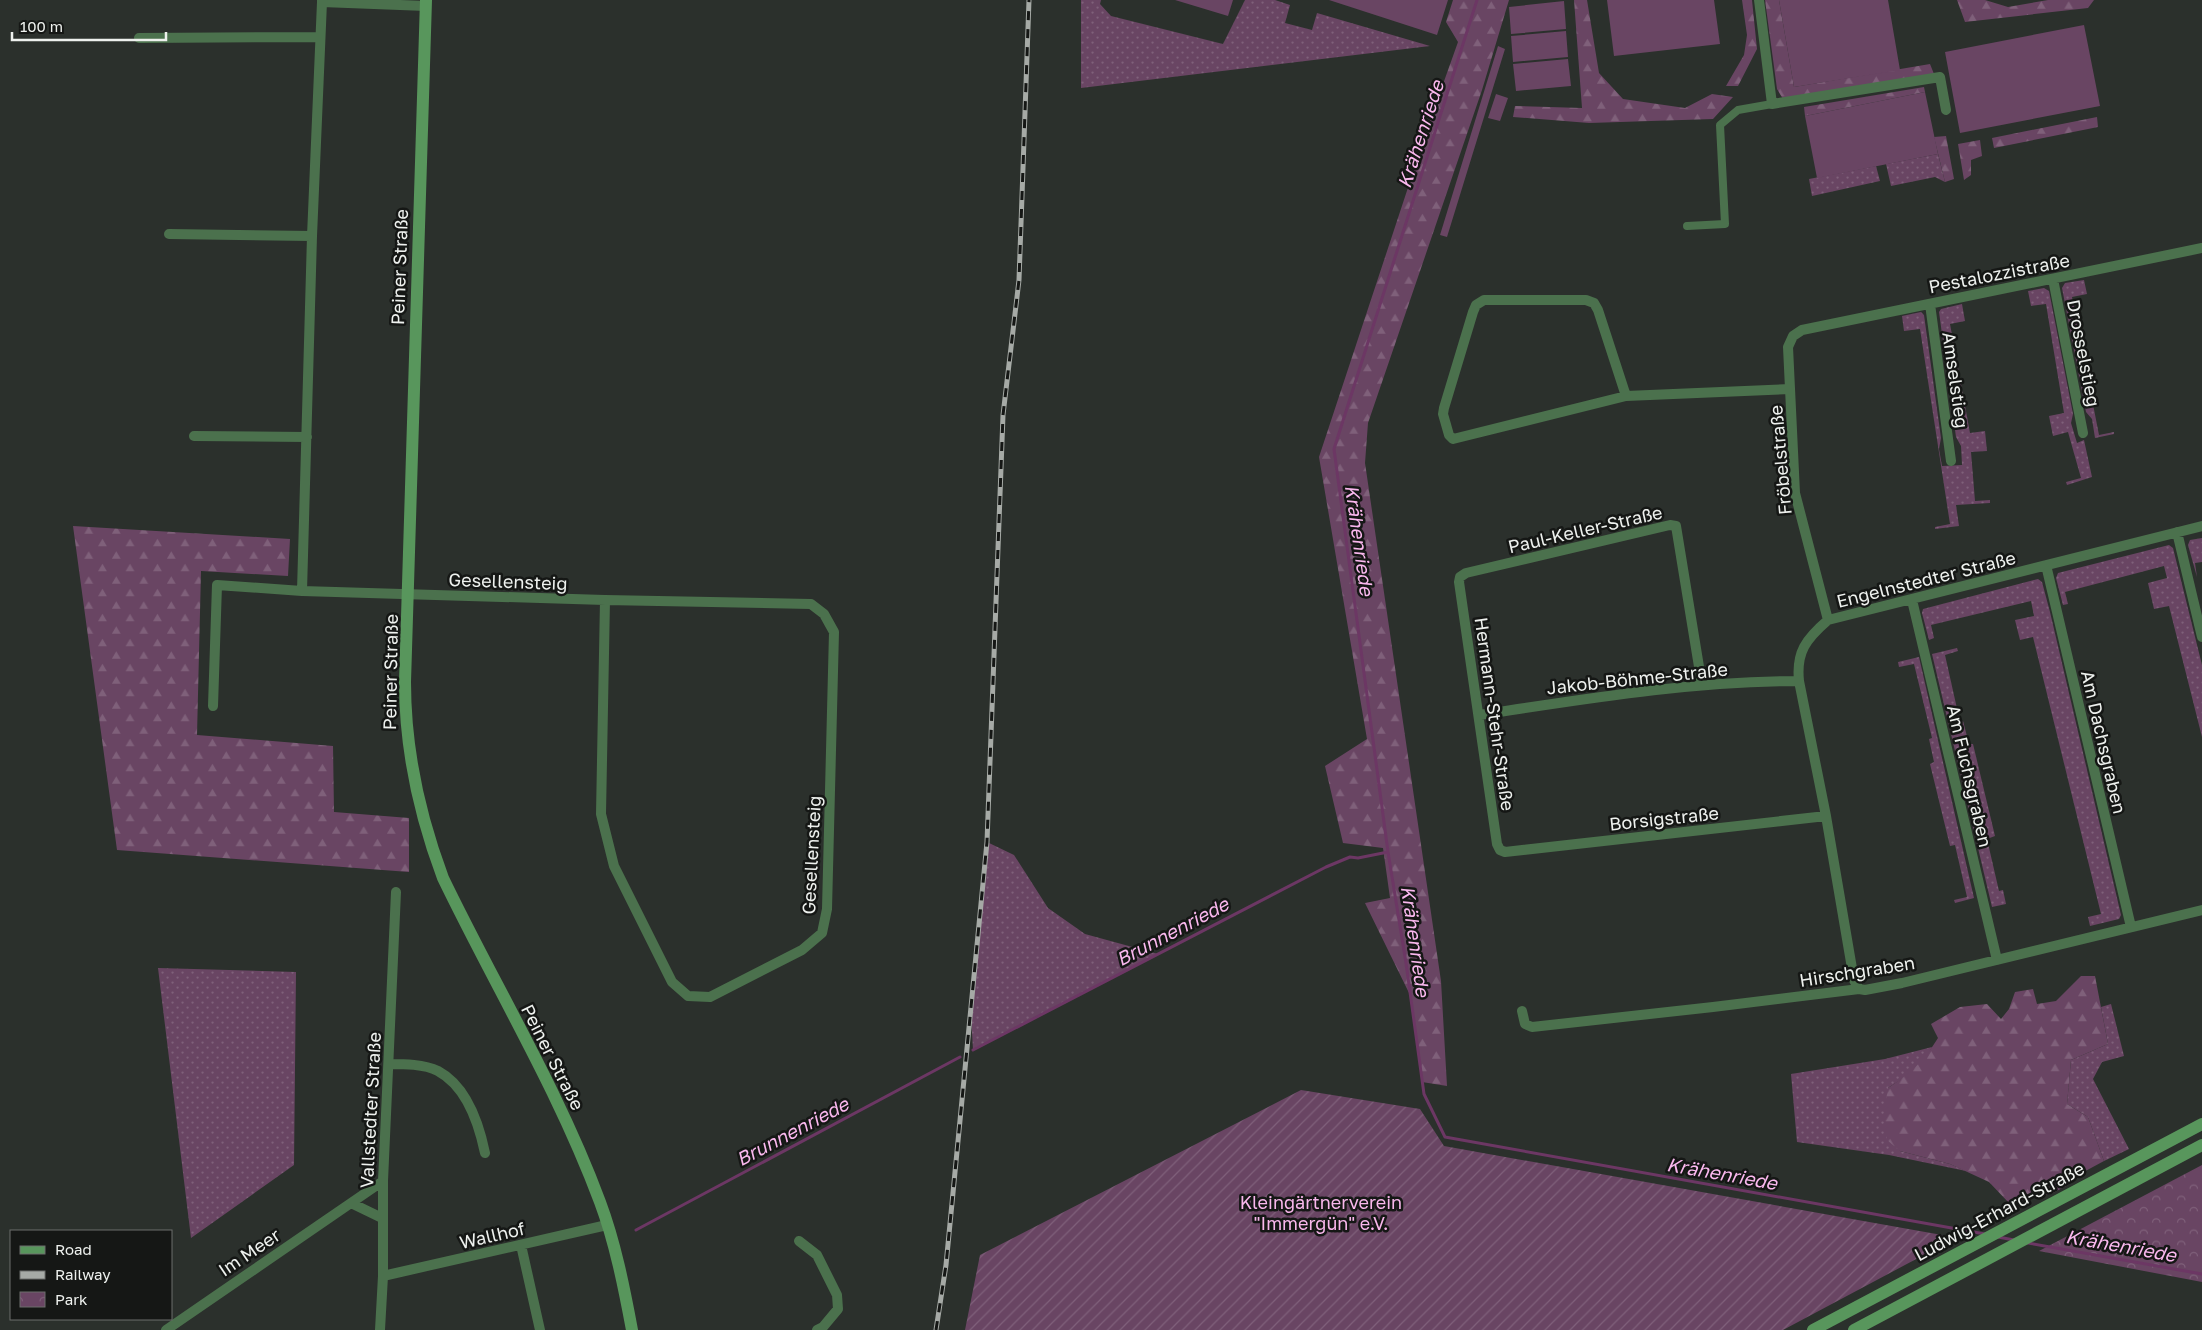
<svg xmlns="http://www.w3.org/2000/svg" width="2202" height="1330" font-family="'Golos Text',sans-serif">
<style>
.grass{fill:url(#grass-dots)}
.forest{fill:url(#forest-firs)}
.park{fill:url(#park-crowns)}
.garden{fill:url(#garden-furrows)}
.pitch{fill:#694563}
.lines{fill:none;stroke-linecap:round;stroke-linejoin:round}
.stream{stroke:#6c3764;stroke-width:3}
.pedestrian{stroke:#4b714d;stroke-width:8}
.minor{stroke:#4b714d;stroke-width:10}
.secondary{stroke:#58965c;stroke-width:12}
.rail-casing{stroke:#a6aaa6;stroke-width:5}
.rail{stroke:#151715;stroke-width:3;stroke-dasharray:9;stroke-linecap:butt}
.labels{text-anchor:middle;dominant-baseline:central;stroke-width:5;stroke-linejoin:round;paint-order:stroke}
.street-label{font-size:18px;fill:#eef1ee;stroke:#151715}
.park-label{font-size:18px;fill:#f9b7ec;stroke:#151715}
.water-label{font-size:19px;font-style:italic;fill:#fab8ee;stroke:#151715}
</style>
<defs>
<pattern id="grass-dots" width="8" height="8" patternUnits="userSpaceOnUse" patternTransform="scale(1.25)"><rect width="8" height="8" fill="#694563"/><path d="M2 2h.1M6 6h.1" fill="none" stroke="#7f607a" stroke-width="1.8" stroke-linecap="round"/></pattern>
<pattern id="forest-firs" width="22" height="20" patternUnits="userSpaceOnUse" patternTransform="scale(1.25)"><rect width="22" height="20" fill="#694563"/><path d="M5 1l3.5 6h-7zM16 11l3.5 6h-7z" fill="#7f607a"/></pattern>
<pattern id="park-crowns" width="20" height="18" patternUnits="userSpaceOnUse" patternTransform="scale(1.25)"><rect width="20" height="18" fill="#694563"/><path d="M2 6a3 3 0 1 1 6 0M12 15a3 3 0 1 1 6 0" fill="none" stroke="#7f607a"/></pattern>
<pattern id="garden-furrows" width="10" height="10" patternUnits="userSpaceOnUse" patternTransform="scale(1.25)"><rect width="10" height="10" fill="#694563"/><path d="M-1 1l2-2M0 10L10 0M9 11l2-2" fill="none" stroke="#7f607a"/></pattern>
</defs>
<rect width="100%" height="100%" fill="#2b302c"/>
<path class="grass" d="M1081,0H1101L1100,4L1111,16L1223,44L1245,0H1275L1290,5L1285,23L1312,30L1317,13L1430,46L1081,88Z
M1938,154L1945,182L1935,177L1891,186L1886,164Z
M1876,166L1880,181L1812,196L1809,179Z
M2084,280L2087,294L2072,297L2099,435L2114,432V434L2095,438L2092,419L2086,412L2062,288L2065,283Z
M2044,288L2049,291L2073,414L2071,423L2077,443L2084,440L2092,477L2067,485L2066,482L2081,478L2068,432L2053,436L2049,416L2064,413L2046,304L2031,306L2028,291Z
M1962,304L1965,321L1950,324L1970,433L1985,431L1987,451L1971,452L1975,501L1990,500V503L1956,505L1959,526L1935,529V527L1950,524L1920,329L1904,331L1902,316L1921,312L1924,315L1941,438L1939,449L1942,466L1962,465L1961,446L1956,437L1939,312L1941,309Z
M2202,538V562L2195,563L2197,577L2188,545L2190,540Z
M2169,545L2173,548L2202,665V737L2169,606L2154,609L2148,583L2167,578L2164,566L2065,592L2068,604L2063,605L2056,578L2058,573Z
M2038,579L2042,582L2050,612L2121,915L2119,919L2090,926L2088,917L2101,914L2033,637L2020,640L2015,620L2034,616L2031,601L1931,625L1934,638L1929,640L1922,613L1923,609Z
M1957,648L1958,651L1945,655L1960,722L1963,721L1969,744H1973L1995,836L1987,839L1999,891L2003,890L2006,904L1992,907L1932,654Z
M1919,657L1974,898L1955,903L1954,900L1967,897L1955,845L1950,846L1930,764L1934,762L1929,739L1932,738L1914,664L1899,667L1898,662Z
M987,842L1014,855L1048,908L1085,934L1158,954L973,1050L971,1013Z
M158,968L296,972L294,1165L191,1238Z
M2111,1004L2124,1056L2102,1062L2093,1079L2129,1149L2104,1161L2088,1117L2067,1104L2071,1060L2108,1044L2101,1007Z
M1932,1047C1923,1066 1905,1077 1888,1088L1900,1151L1950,1164L1966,1171L1889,1155L1797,1142L1791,1074L1885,1059Z"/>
<path class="forest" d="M1453,0H1509L1482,90L1368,423L1365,463L1441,981L1447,1086L1422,1082L1410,995L1365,903L1390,898L1383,848L1343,843L1325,766L1367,739L1319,457L1432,115L1458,42L1446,22Z
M1574,0H1587L1599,73L1623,99L1685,108L1712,94L1733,97L1713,119L1589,123L1513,117L1515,106L1582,108Z
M1742,0H1752L1757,49L1738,86H1726L1744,55L1747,35Z
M1765,0H1779L1794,87L1930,64L1934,74L1783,99L1777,89Z
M1957,0H1985L2008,7L2048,0H2094L2088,8L1965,22Z
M1924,87L1925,92L1805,116L1804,107Z
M2097,117L2098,127L1994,148L1992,138Z
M1946,136L1954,179L1945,182L1934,137Z
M1980,140L1982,156L1971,160V175L1964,180L1958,144Z
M73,526L290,539L288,576L201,571L197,735L333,746L334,812L409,818V872L117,850Z
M2081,976H2095L2108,1044L2071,1060L2067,1104L2088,1117L2104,1161L2078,1175L2068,1185L2051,1194L2009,1203L1989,1182L1950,1164L1900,1151L1887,1140L1884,1111L1888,1088C1913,1071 1922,1063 1938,1038L1931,1024L1960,1007L1987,1004L2001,1019L2009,1009L2015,992L2033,989L2037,1004L2056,1001Z"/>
<path class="park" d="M2202,1165V1282L2039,1251Z"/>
<path class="garden" d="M1301,1090L1420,1109L1444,1146L1942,1235L1950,1241L1783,1330H965L980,1255Z"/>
<path class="pitch" d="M1175,0H1233L1228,16Z
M1329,0H1448L1437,35Z
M1607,0H1714L1720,44L1614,56Z
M1779,0H1888L1900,70L1794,87Z
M1564,1L1566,29L1511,34L1509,7Z
M2084,25L2100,106L1960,133L1945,52Z
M1566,31L1568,57L1513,62L1511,36Z
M1498,46L1505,49L1447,237L1440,235Z
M1568,59L1571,86L1516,91L1513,64Z
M1925,92L1938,154L1817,178L1805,116Z
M1496,94L1508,98L1500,121L1488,118Z"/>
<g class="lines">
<path class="stream" d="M1477,0L1334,449L1388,852L1406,963L1424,1094L1445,1137L1985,1234
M973,1050L1326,867L1350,857L1358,858L1388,852
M636,1230L960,1057
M1998,1237L2014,1240
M2028,1243L2202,1274"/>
<path class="pedestrian" d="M1687,226L1725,224L1720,125L1738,110L1772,104"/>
<path class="minor" d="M322,0V2L426,6
M1759,0L1772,104L1940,77L1946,110
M322,2L312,236L302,591L605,600L811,604L824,614L834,632L827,909L822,933L802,950L710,997L688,996L672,982L614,866L601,814L605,600
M139,38L319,37
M169,234L312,236
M2053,279L2083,433
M1930,304L1951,461
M1626,396L1598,310L1594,303L1586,300H1484L1476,305L1473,312L1444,408L1443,414L1449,435L1453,439L1626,396L1790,389
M194,436L307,437
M2177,532L2202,637
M2046,565L2131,927
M1912,600L1997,960
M1828,620L1795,493L1788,347L1793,336L1802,330L2202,248
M1702,685L1676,526L1670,525L1466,573L1460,577L1459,582L1497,844L1500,850L1505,852L1826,816
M213,706L217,585L302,591
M1479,715C1585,699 1692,681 1799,681
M1859,989L1854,980L1826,816L1799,681C1796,652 1806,639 1828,620L2202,526
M1522,1011L1525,1024L1532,1027L1713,1007L1859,989L1865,990L1902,983L2202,910
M389,1064C404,1064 424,1064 438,1071C466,1086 479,1124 485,1153
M351,1203L382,1218
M799,1241L817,1255L837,1295L838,1309L823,1327L817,1330
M521,1245L540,1330
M383,1276L607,1225
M166,1330L383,1181
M380,1330L383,1276V1181L396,892"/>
<path class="secondary" d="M426,0L405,682C405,751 419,814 443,878C495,986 558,1089 600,1202C615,1242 624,1287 632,1330
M1813,1330L2202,1124
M1854,1330L2202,1145"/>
<g class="rail-casing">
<path id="rail" d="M936,1330L946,1265L987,842L1003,415L1019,280L1029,0"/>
</g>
<use href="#rail" class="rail"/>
</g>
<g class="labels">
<g class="street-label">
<text transform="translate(399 267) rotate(-88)">Peiner Straße</text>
<text transform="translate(1999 273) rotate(-11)">Pestalozzistraße</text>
<text transform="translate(2084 353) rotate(79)">Drosselstieg</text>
<text transform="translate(1956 380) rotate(82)">Amselstieg</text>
<text transform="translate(1780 460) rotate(-95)">Fröbelstraße</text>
<text transform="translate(1585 529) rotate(-13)">Paul-Keller-Straße</text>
<text transform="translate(1926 579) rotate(-14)">Engelnstedter Straße</text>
<text transform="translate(508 581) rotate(2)">Gesellensteig</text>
<text transform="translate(390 672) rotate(-89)">Peiner Straße</text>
<text transform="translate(1637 678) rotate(-6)">Jakob-Böhme-Straße</text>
<text transform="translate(1495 714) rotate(82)">Hermann-Stehr-Straße</text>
<text transform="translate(2104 742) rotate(77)">Am Dachsgraben</text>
<text transform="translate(1970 776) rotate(77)">Am Fuchsgraben</text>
<text transform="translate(1664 818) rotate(-6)">Borsigstraße</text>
<text transform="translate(811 855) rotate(-87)">Gesellensteig</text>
<text transform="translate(1857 971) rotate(-9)">Hirschgraben</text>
<text transform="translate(553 1057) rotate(63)">Peiner Straße</text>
<text transform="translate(370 1110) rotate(-87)">Vallstedter Straße</text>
<text transform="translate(1999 1211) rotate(-28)">Ludwig-Erhard-Straße</text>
<text transform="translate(492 1235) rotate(-13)">Wallhof</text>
<text transform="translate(249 1252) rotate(-34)">Im Meer</text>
</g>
<g class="park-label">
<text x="1321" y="1202">Kleingärtnerverein<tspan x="1321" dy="21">"Immergün" e.V.</tspan></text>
</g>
<g class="water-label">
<text transform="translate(1420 134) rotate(-72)">Krähenriede</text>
<text transform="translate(1360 540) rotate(82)">Krähenriede</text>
<text transform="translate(1172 931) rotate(-28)">Brunnenriede</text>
<text transform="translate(1416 941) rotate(82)">Krähenriede</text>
<text transform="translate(792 1131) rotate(-28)">Brunnenriede</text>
<text transform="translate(1722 1173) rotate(10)">Krähenriede</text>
<text transform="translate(2121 1245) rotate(10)">Krähenriede</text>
</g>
</g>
<rect x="10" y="1230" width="162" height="90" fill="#151715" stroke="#6c6e6c"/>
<rect x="20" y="1246" width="25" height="8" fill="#58965c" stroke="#6c6e6c"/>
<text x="55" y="1255" font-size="15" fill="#eef1ee">Road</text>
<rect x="20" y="1271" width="25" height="8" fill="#a6aaa6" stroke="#6c6e6c"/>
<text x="55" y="1280" font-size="15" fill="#eef1ee">Railway</text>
<rect x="20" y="1292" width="25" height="15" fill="url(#park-crowns)" stroke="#6c6e6c"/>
<text x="55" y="1305" font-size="15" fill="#eef1ee">Park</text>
<path d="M12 32v8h154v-8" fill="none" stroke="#eef1ee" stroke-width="2.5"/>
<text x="20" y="32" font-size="15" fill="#eef1ee" stroke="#151715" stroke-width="4" paint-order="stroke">100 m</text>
</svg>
